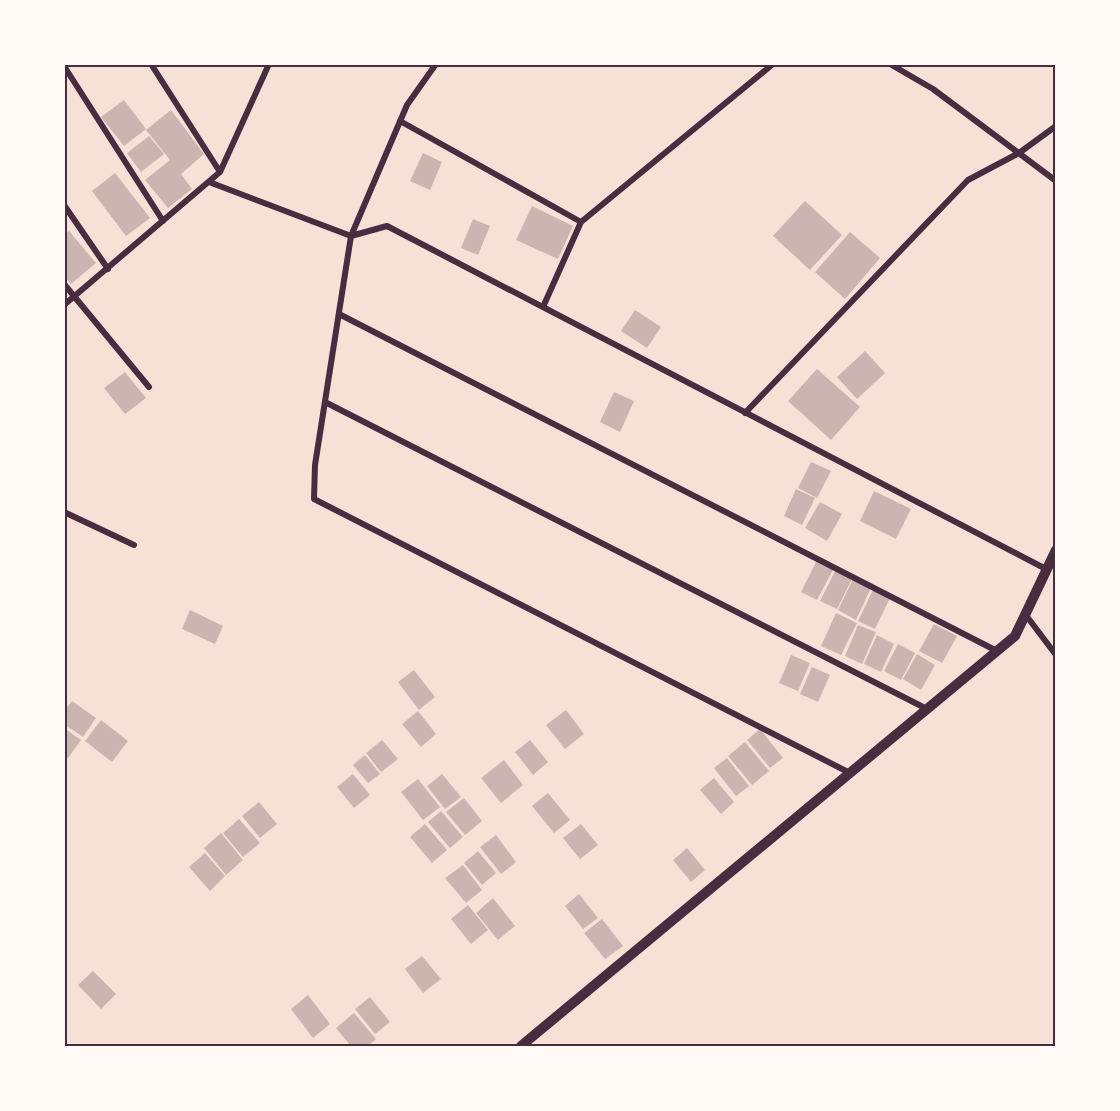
<svg xmlns="http://www.w3.org/2000/svg" width="1120" height="1111" font-family="Poppins,sans-serif">
<style>
.building{fill:#ccb4b1}
.lines{fill:none;stroke-linecap:round;stroke-linejoin:round}
.minor{stroke:#4a2c40;stroke-width:6}
.tertiary{stroke:#4a2c40;stroke-width:10}
.neatline{fill:none;stroke:#4a2c40;stroke-width:2}
</style>
<rect width="100%" height="100%" fill="#f7e1d7"/>
<path class="building" d="M124,100L146,129L124,146L101,117Z
M171,110L204,154L181,174L192,189L168,208L145,180L170,160L146,130Z
M149,136L164,154L141,172L127,153Z
M423,153L442,162L430,190L410,181Z
M115,173L150,218L126,236L92,191Z
M805,201L842,235L810,270L773,236Z
M532,206L573,226L558,259L516,240Z
M473,219L490,226L478,255L461,248Z
M69,231L96,263L71,284L64,276V234Z
M850,232L880,258L845,299L815,272Z
M635,310L661,327L647,348L621,331Z
M865,351L885,373L857,399L837,377Z
M817,369L860,407L831,440L788,401Z
M125,372L146,398L125,414L104,388Z
M614,392L634,401L620,432L600,422Z
M811,462L831,471L817,498L798,488Z
M796,489L815,498L802,525L784,516Z
M874,491L911,509L896,539L860,521Z
M820,502L842,514L827,541L805,528Z
M816,562L833,570L817,600L801,592Z
M835,571L852,579L837,609L820,601Z
M853,579L871,588L856,620L838,610Z
M873,590L890,598L875,629L858,621Z
M190,610L223,626L215,644L182,629Z
M836,613L857,623L841,655L821,646Z
M934,624L957,636L942,663L919,651Z
M858,625L876,632L862,664L845,656Z
M877,635L894,644L881,672L864,664Z
M898,644L915,653L901,680L884,671Z
M917,654L935,665L921,690L903,679Z
M791,655L810,663L798,691L779,683Z
M812,667L830,675L818,702L800,694Z
M414,670L435,697L419,710L398,682Z
M72,701L96,718L83,737L64,724V711Z
M566,710L584,734L565,749L546,725Z
M418,711L436,734L421,747L402,724Z
M101,720L128,741L112,762L85,741Z
M64,728L81,740L68,758L64,756Z
M760,729L783,758L770,768L747,740Z
M382,740L398,759L381,772L366,753Z
M530,740L548,762L533,775L515,752Z
M745,742L769,771L752,785L728,756Z
M365,755L380,774L368,783L353,765Z
M727,758L749,786L736,796L714,768Z
M504,760L523,785L501,803L481,778Z
M353,774L370,795L354,808L337,787Z
M442,774L461,797L445,809L427,786Z
M714,778L734,802L721,814L700,790Z
M418,779L440,807L423,820L401,792Z
M548,793L570,820L554,833L532,806Z
M464,798L482,821L465,835L446,812Z
M259,802L277,824L260,838L242,816Z
M441,811L463,837L450,848L428,822Z
M239,819L260,843L243,857L223,833Z
M425,824L447,850L432,863L410,837Z
M581,824L598,845L580,859L563,838Z
M221,833L243,860L226,875L204,848Z
M496,835L516,862L501,874L480,847Z
M687,848L705,870L691,882L673,860Z
M478,851L496,873L482,885L464,863Z
M205,853L225,876L210,891L189,867Z
M463,865L482,890L466,903L445,878Z
M579,894L598,918L583,929L565,906Z
M493,898L515,926L498,940L476,913Z
M468,905L488,930L471,944L451,919Z
M602,919L623,946L605,959L584,933Z
M422,956L441,979L423,993L405,969Z
M93,971L116,994L101,1009L78,985Z
M308,995L330,1024L313,1038L291,1009Z
M370,997L390,1022L375,1034L355,1009Z
M354,1013L376,1039L368,1046H351L336,1028Z"/>
<g class="lines">
<path class="minor" d="M151,64L220,172
M436,64L407,105L351,236L315,465L314,499L850,773
M890,64L933,89L1056,181
M64,66L163,221
M400,121L581,222
M209,182L351,236L387,226L1046,569
M64,205L108,269
M64,284L149,387
M64,305L220,172L269,64
M543,307L581,222L773,64
M339,314L997,651
M325,402L927,709
M745,413L968,180L1019,153L1056,126
M64,512L134,545
M1025,614L1056,655"/>
<path class="tertiary" d="M521,1046L1015,636L1056,550"/>
</g>
<rect width="1120" height="1111" fill="none" stroke="#fffaf5" stroke-width="132"/>
<rect x="66" y="66" width="988" height="979" class="neatline"/>
</svg>
